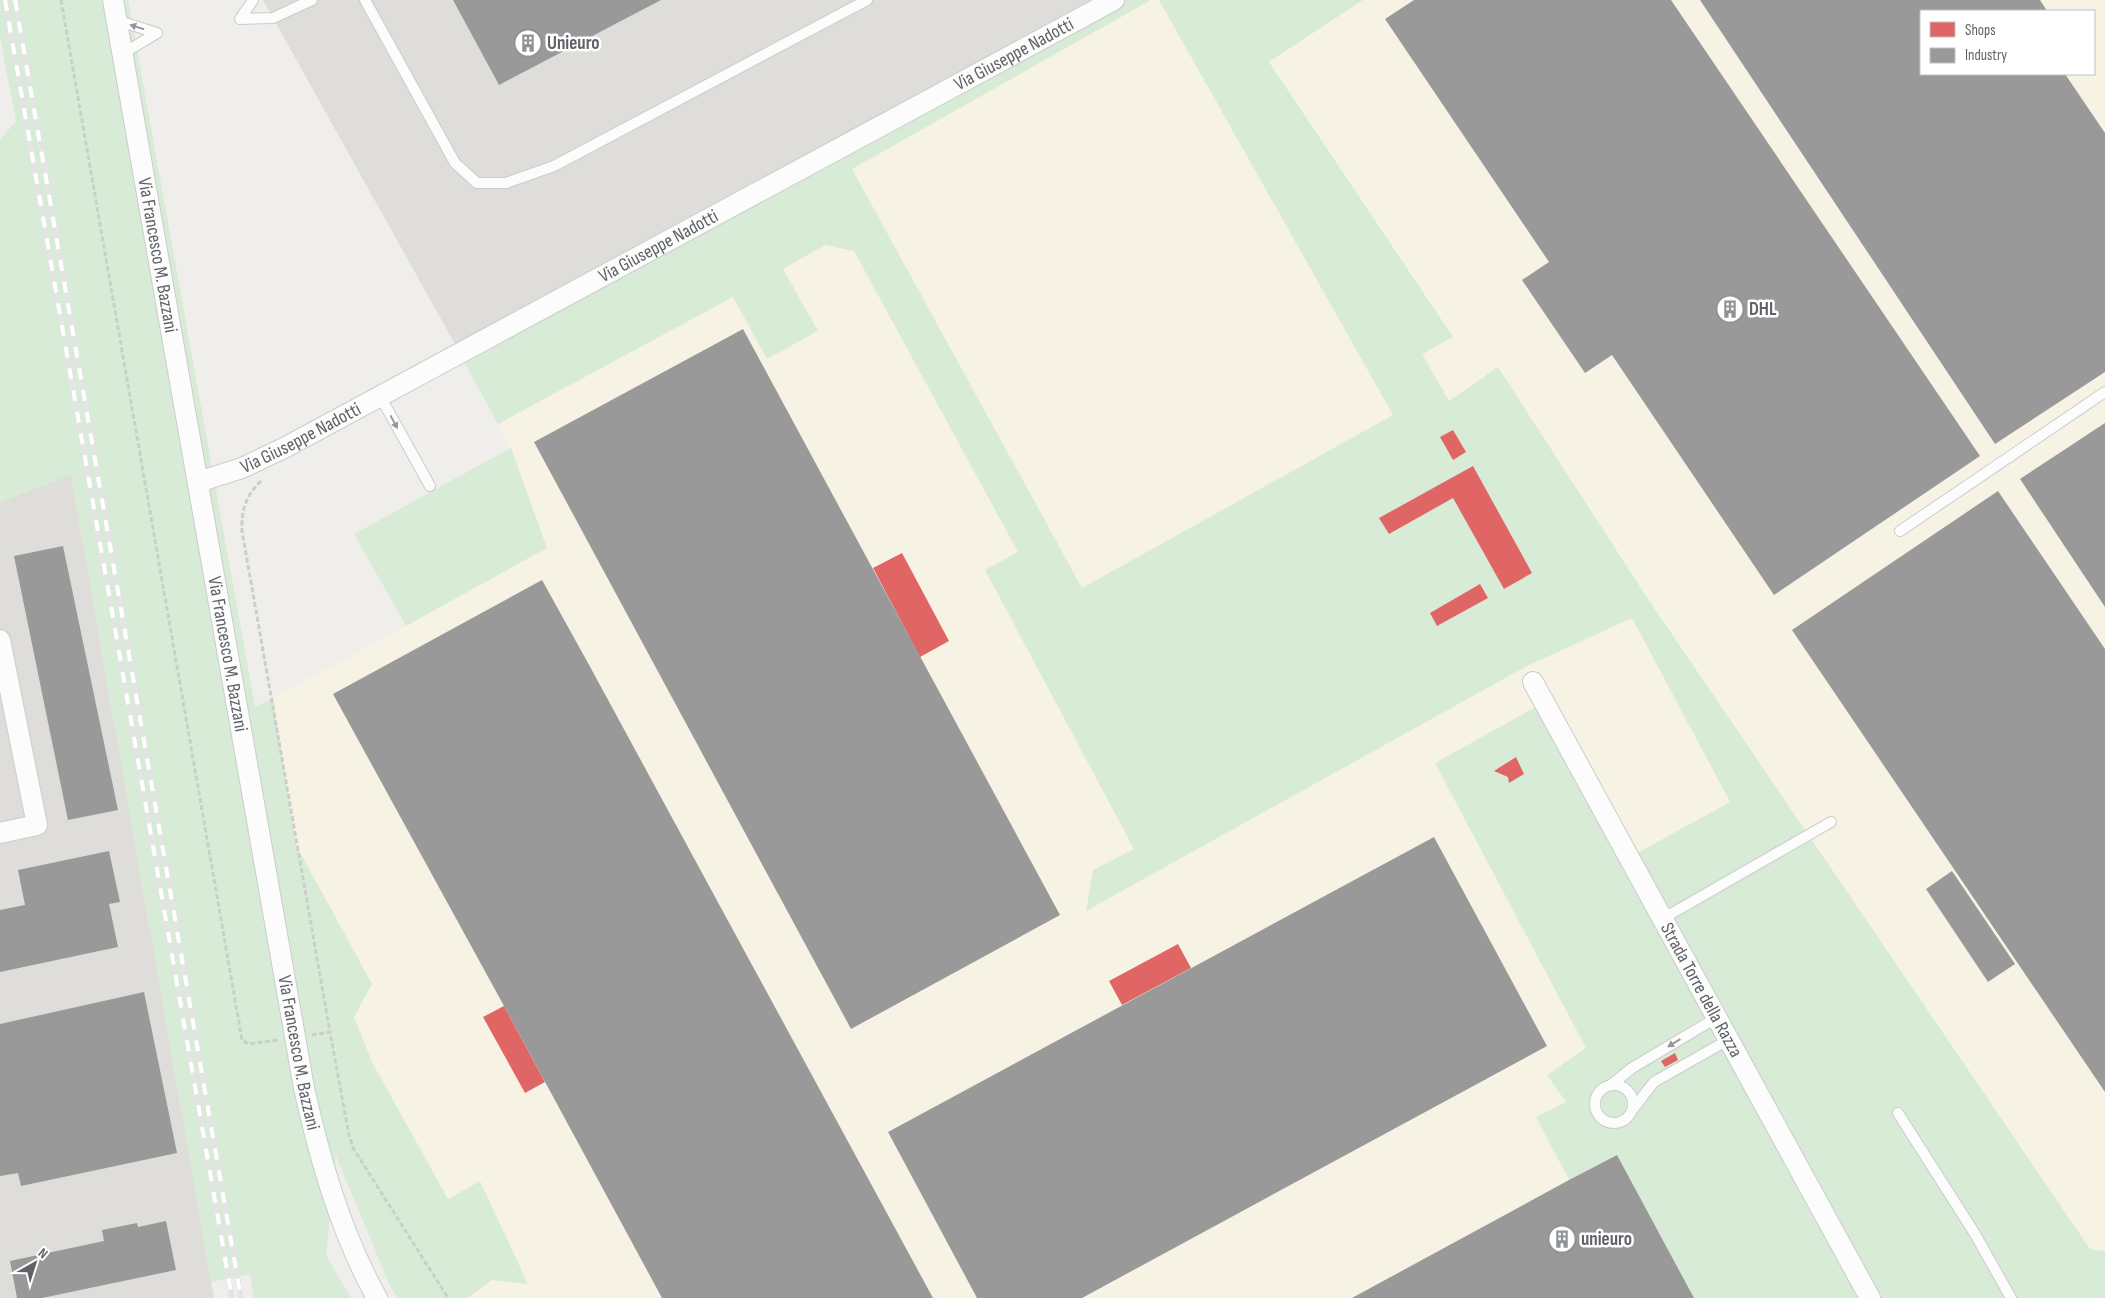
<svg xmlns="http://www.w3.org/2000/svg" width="2105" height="1298" font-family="'Sofia Sans Condensed',sans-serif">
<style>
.commercial{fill:#f7f3e4;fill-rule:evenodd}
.industrial{fill:#dfddda}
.green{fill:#d8ebd6}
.shops{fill:#e06666}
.industry{fill:#999}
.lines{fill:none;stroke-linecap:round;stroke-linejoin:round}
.service-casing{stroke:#cbcccc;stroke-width:12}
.minor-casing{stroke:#cbcccc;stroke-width:22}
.path{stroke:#cacfcc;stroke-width:3;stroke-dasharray:5 2.5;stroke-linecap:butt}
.service{stroke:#fdfcfc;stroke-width:10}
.minor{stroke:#fdfcfc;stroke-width:20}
.rail-casing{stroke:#e4e4e4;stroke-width:5.5}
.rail{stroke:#fff;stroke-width:4;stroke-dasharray:11;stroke-linecap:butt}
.oneway{fill:#96999c}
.labels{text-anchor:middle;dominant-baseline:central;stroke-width:5;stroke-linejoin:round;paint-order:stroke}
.poi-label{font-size:19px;font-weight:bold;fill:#5f6368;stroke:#fff;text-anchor:start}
.street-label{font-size:19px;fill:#5f6368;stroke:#fff}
</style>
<rect width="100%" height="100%" fill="#efeeea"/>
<path class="commercial" d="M1109,0H2105V1298H398L390,1286L256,707L406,626L354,534L511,449L461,355ZM1921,11H2094V74H1921Z"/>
<path class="industrial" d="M263,0H1109L461,355Z
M71,474L214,1298H0V502Z"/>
<path class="green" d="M0,0H128L255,707L273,698L296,845L372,984L354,1017L372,1062L448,1199L480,1181L528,1284L492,1280L468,1298H398L390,1286L336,1156L326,1255L351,1298H254L250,1274L211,1282L71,475L0,502V140L16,121L0,37Z
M1109,0H1151L852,169L1082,588L1393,415L1159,0H1363L1269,62L1453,337L1422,354L1449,401L1498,367L1646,596L2090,1249L2105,1251V1298H1694L1617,1155L1569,1180L1536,1117L1566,1102L1547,1075L1586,1048L1435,763L1543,703L1632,856L1730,802L1632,618L1525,667L1086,911L1093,870L1134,849L985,570L1018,552L854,251L825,245L783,269L818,331L767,359L733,297L498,424L459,353Z
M511,448L547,548L406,626L354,534Z"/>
<path class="shops" d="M1453,430L1466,452L1453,460L1440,437Z
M1473,466L1532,573L1504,589L1453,498L1389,534L1379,518Z
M902,553L949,641L920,657L873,568Z
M1480,584L1488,598L1437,626L1430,613Z
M1516,757L1524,774L1509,783L1508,777L1494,771Z
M1178,944L1191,968L1122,1005L1109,981Z
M504,1006L545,1082L525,1093L483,1017Z
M1675,1053L1678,1060L1665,1067L1661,1061Z"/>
<path class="industry" d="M453,0H661L499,85Z
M1414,0H1671L1980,456L1774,595L1612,355L1585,373L1522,280L1549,262L1385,19Z
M1700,0H2040L2047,11H1921V74H2065L2105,133V372L1995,444Z
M743,329L1060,915L851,1029L534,442Z
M2105,423V607L2020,479Z
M1998,491L2105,649V1092L1792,630Z
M63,546L118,810L68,820L14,556Z
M542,580L588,663L933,1298H662L504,1006L333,694Z
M1434,837L1547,1046L1082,1298H977L888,1132Z
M109,851L120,902L109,904L118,947L0,972V910L25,905L18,870Z
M1952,871L2015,964L1988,982L1926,889Z
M144,992L177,1153L21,1186L18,1173L0,1176V1024Z
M1617,1155L1694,1298H1352L1569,1180Z
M166,1221L176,1270L42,1298H17L10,1261L104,1241L102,1230L137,1223L138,1227Z"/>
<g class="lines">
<g class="service-casing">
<path id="service" d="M365,0L455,163L477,183H506L554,166L867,0
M240,19L273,18L312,0
M240,19L253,0
M116,20L157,33
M122,54L157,33
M380,396L430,486
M1900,531L2105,392
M1662,919L1831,822
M1611,1085L1632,1068L1716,1018
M1595 1104a19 19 0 1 1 38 0a19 19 0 1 1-38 0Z
M1633,1109L1654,1082L1728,1040
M1898,1113L1975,1234L2011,1298"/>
</g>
<g class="minor-casing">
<g id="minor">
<path id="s1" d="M113,0L304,1088C320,1160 341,1233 377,1298"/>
<path id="s2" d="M198,482L242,468L286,447L1114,0"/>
<path d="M0,640L37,825L0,833"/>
<path id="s3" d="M1533,682L1870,1298"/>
</g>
</g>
<path class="path" d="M61,0L242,1040L248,1044L278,1040
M261,481C246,495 241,511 242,531L330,1032
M312,1035L330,1032L349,1135L353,1148L448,1298"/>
<use href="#service" class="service"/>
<use href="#minor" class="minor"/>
<g class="rail-casing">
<path id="rail" d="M5,0L232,1298
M15,0L241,1298"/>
</g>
<use href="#rail" class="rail"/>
</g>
<defs><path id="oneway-solid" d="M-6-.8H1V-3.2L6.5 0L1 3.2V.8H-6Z" transform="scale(1.25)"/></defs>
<g class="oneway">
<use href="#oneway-solid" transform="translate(137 27) rotate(-162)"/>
<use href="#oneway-solid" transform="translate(394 422) rotate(62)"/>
<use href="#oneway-solid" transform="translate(1674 1043) rotate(149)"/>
</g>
<defs>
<g id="building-ring" transform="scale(1.4375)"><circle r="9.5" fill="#fff" stroke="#919496" stroke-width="1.5"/><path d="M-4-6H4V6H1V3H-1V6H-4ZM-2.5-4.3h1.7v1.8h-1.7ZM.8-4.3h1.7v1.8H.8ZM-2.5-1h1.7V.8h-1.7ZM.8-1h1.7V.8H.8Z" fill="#919496"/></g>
</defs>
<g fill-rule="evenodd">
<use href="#building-ring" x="528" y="43"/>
<use href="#building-ring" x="1730" y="309"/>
<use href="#building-ring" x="1562" y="1239"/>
</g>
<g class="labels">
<g class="poi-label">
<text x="547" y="43">Unieuro</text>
<text x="1749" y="309">DHL</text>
<text x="1581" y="1239">unieuro</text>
</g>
<g class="street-label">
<text stroke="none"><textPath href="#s2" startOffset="922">Via Giuseppe Nadotti</textPath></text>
<text stroke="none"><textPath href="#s2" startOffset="518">Via Giuseppe Nadotti</textPath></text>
<text stroke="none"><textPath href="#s1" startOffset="259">Via Francesco M. Bazzani</textPath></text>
<text stroke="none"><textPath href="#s2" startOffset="112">Via Giuseppe Nadotti</textPath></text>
<text stroke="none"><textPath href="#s1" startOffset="664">Via Francesco M. Bazzani</textPath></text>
<text stroke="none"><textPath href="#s3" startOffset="351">Strada Torre della Razza</textPath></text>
<text stroke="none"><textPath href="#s1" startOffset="1069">Via Francesco M. Bazzani</textPath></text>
</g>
</g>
<rect x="1920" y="10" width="175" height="65" fill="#ffffff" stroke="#bfc1c3"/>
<rect x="1930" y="22" width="25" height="15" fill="#e06666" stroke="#bfc1c3"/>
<text x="1965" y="35" font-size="15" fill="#5f6368">Shops</text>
<rect x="1930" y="48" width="25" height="15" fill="#999999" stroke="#bfc1c3"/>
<text x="1965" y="60" font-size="15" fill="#5f6368">Industry</text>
<g transform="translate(35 1263) rotate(39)" stroke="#ffffff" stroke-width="4" paint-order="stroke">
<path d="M0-4L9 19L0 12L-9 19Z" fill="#5f6368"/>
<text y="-8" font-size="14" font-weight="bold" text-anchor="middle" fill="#5f6368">N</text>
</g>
</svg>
